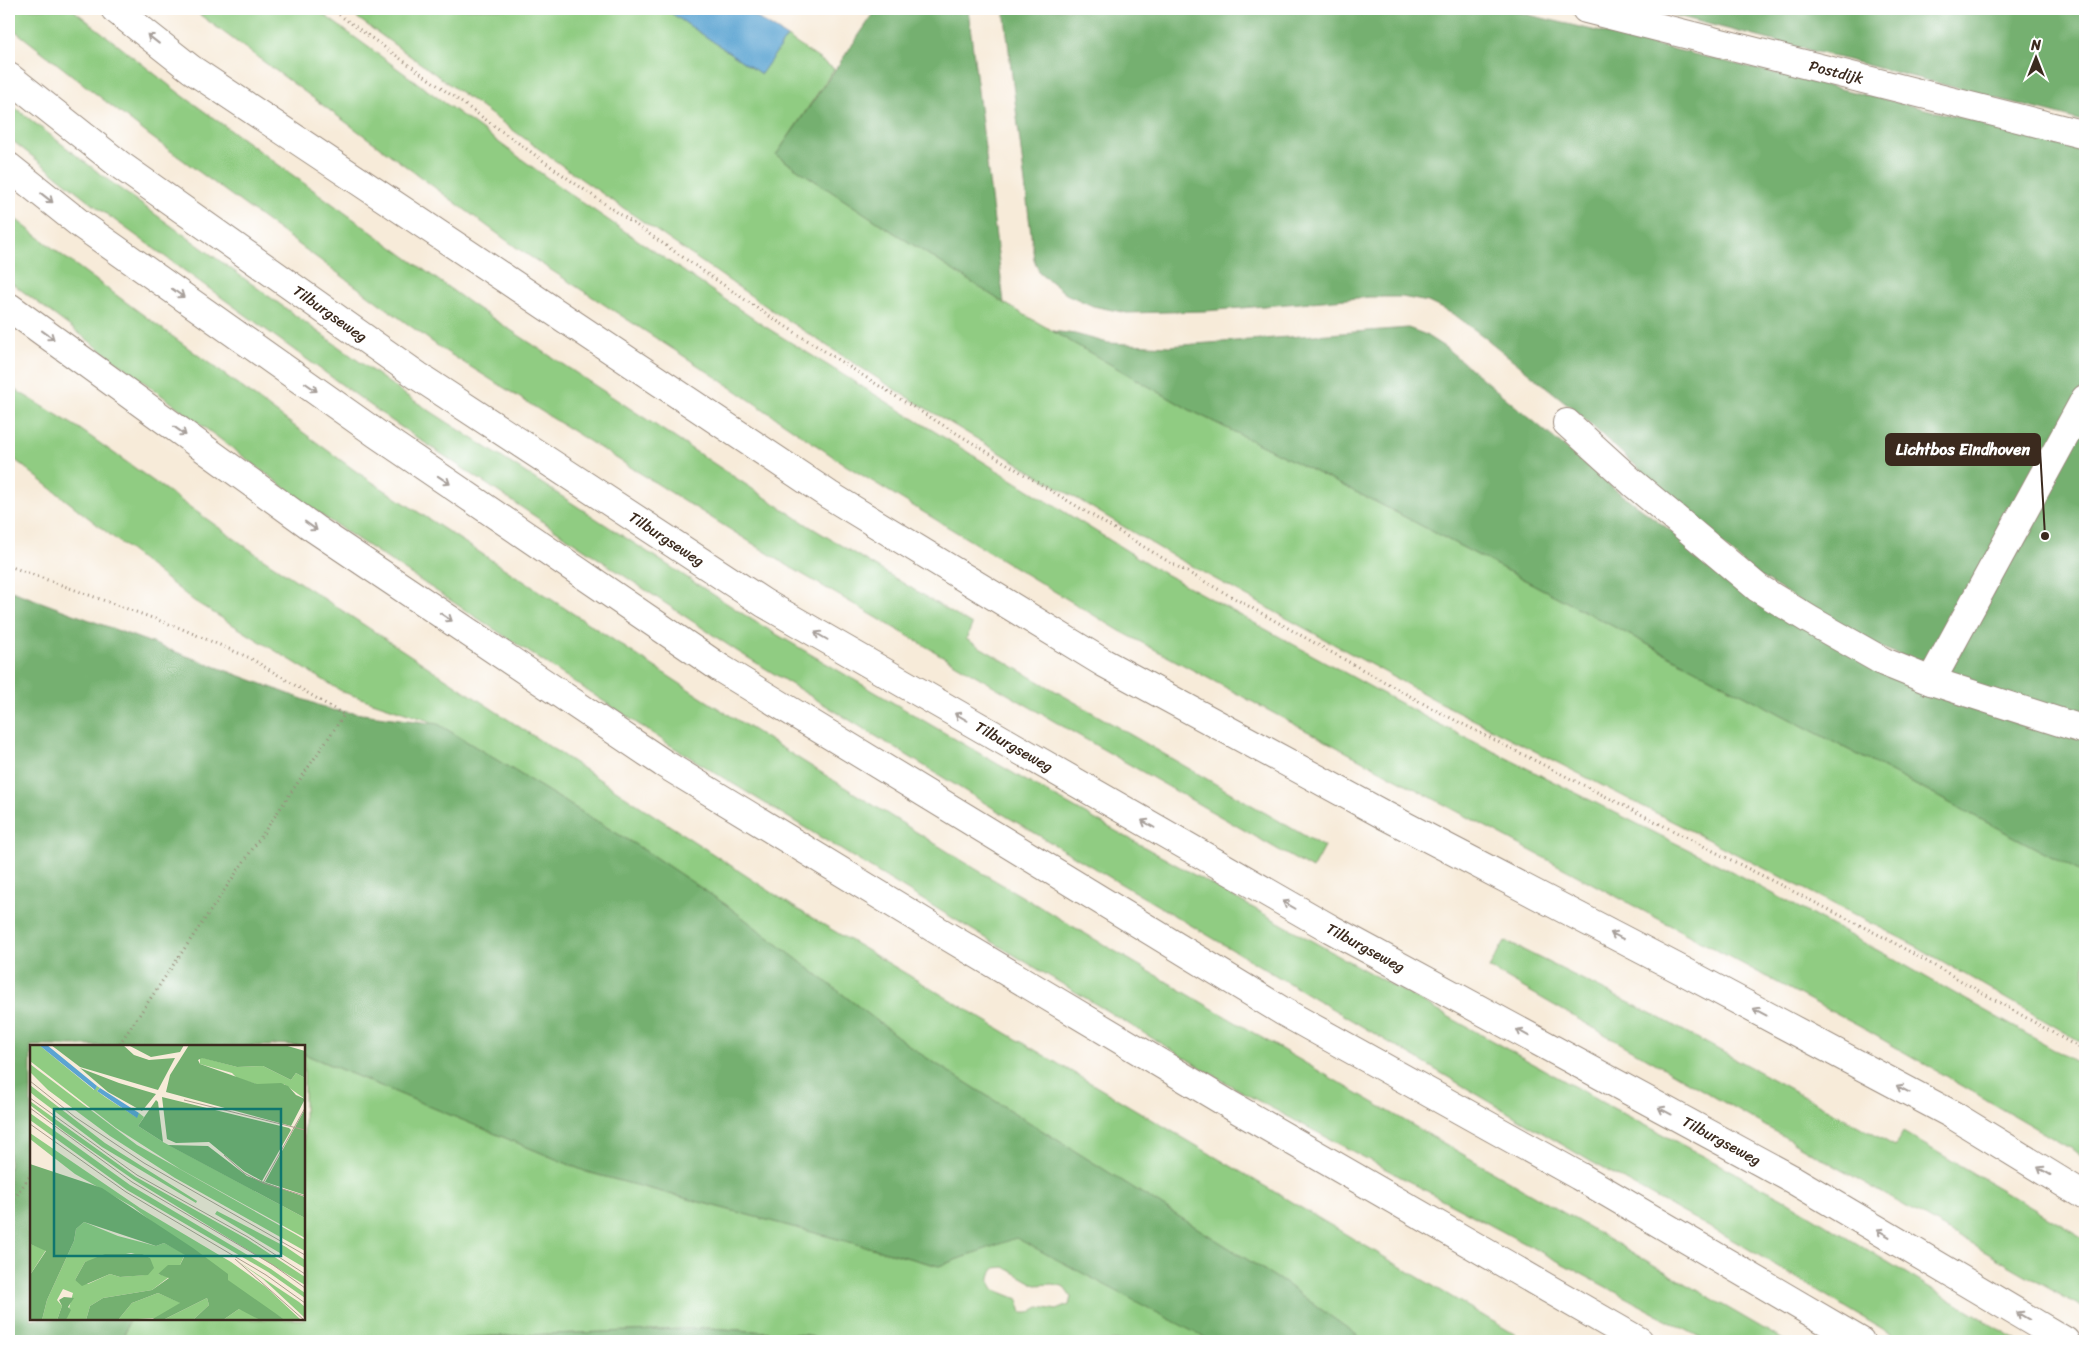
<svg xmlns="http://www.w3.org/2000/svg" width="2094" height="1350" font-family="Sriracha,sans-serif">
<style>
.green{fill:#90cc82;stroke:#667b50;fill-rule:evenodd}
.forest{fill:#74b070;stroke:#586d47}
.water{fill:#5ba4d2;stroke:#4b6778}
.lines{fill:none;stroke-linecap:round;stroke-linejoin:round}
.minor-casing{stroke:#998a7c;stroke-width:30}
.trunk-casing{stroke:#998a7c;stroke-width:30}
.motorway-casing{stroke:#998a7c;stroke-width:30}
.path{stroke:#998a7c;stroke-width:3;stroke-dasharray:1 4;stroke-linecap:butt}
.minor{stroke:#fff;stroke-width:28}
.trunk{stroke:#fff;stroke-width:28}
.motorway{stroke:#fff;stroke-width:28}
.oneway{stroke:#a79f9a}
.labels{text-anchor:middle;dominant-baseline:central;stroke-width:4;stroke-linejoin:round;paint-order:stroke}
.street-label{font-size:15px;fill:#3b2a1e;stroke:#fff}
.inset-road{fill:none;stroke:#ac9e8e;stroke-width:1}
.view{fill:#0f766e;fill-opacity:0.15;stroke:#0f766e;stroke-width:2.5}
.inset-edge{fill:none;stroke:#3b2a1e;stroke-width:2.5}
.leader{fill:none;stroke:#3b2a1e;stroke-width:2}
.callout-dot{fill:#3b2a1e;stroke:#fff;stroke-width:2}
.callout{fill:#3b2a1e;stroke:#3b2a1e;stroke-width:2}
.callout-label{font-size:16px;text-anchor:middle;font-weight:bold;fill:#fff}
</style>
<rect width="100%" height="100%" fill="#fff"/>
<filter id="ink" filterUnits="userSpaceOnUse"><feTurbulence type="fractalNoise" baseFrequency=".02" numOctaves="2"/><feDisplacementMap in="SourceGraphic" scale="10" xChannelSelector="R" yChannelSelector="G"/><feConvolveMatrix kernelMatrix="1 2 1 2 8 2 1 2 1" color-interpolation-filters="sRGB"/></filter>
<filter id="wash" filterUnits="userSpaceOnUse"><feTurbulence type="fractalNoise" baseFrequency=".0096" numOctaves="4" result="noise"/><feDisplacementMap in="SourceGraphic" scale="20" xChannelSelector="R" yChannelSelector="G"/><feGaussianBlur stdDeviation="1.12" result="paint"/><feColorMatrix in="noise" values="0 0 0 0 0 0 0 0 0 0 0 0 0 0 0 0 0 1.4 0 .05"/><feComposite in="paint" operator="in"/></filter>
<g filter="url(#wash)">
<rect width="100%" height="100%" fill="#f7ebd9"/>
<path class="green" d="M9,9H72L179,93L474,306L809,526L972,625L966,639L1324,847L1312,869L1064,727L790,567L442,349L150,136L9,26Z
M192,9H316L564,190L761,324L1158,570L1429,719L1731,871L1901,963L2085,1067V1157L1866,1030L1120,631L847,466L719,379L517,248Z
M345,9H665L761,74L787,37L834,69L776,155L882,225L1004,303L1190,410L1382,505L2085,874V1044L1916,946L1439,702L1166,552L902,394L773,311L571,172Z
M9,103L112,183L407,396L754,621L1030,783L1323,947L1615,1109L1782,1198L2018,1341H1902L1745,1247L1590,1161L1006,816L737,651L392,421L98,208L9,138Z
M9,214L59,253L357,472L702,698L974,868L1269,1042L1785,1341H1707L1240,1091L946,914L673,747L324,517L9,281Z
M9,386L77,427L259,556L797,909L1526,1341H1365L1283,1282L919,1053L725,904L644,850L438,724L343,692L194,601L9,455Z
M1505,941L1662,1019L1895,1146L1903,1132L2085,1239V1309L1489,968Z
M304,1054L587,1172L939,1266L1016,1237L1208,1339L1207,1341H821L808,1335L710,1328L472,1337L451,1341H122L129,1319H304ZM1004,1267L1036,1285L1052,1284L1063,1286L1071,1297L1069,1305L1057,1310L1039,1307L1029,1313H1022L1018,1299L993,1289C988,1281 989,1275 995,1268Z"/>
<path class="forest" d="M877,9H968L1004,303L882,225L776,155Z
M1004,9H1504L2085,147V383L1932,655L1922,660L1908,658L1867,642L1754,573L1570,406L1483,336L1455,315L1428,302L1402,297H1369L1206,311L1127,313L1093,306L1066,294L1039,272L1034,259Z
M1650,9H2085V122L2057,114Z
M1408,328L1424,334L1446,348L1612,487L1784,615L2085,739V874L1382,505L1190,410L1052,331L1075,334L1108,343L1169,346Z
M2085,419V719L1947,678Z
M9,590L332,710L438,724L644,850L725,904L919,1053L1283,1282L1365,1341H1207V1339L1016,1238L939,1266L587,1172L304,1054V1046C292,1046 280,1043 270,1046H31V1319H129L122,1341H9Z
M710,1328L808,1335L821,1341H451L472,1337Z"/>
<path class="water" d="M665,9H743L787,37L761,74Z"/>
</g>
<g filter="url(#ink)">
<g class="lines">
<g class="minor-casing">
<g id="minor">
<path id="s1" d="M1586,9L2085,135"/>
<path d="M2085,399L1931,681L2085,730"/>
<path d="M1567,423L1633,483L1758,588L1810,620L1884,662L1931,681"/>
</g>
</g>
<g class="trunk-casing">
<path id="trunk" d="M115,9L191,69L829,495L1104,663L1386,816L1685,972L1953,1115L2085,1196
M9,307L315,529L663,763L937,930L1230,1105L1639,1341"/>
</g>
<g class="motorway-casing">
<g id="motorway">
<path id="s2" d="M9,77L120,165L418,376L764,603L1331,929L1792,1179L2065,1341"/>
<path d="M9,167L79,223L377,434L720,668L1284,1012L1579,1176L1860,1341"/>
</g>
</g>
<path class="path" d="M331,9L570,180L766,314L900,399L1164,559L1435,710L1889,940L2085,1051
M9,566L180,628L250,658L344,715L118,1046
M9,1207L31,1174"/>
<use href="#minor" class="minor"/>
<use href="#trunk" class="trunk"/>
<use href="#motorway" class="motorway"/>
</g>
<defs><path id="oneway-shaft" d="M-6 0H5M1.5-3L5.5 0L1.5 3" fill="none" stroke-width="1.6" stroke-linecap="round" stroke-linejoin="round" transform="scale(1.25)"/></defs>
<g class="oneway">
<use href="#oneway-shaft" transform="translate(153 39) rotate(-142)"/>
<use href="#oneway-shaft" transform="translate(47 198) rotate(38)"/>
<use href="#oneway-shaft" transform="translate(178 293) rotate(35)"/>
<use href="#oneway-shaft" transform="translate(48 335) rotate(36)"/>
<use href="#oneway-shaft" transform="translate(311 387) rotate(35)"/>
<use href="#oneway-shaft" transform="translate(180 431) rotate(36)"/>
<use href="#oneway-shaft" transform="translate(444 480) rotate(34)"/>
<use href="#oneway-shaft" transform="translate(311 526) rotate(36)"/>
<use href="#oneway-shaft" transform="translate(446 617) rotate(34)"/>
<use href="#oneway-shaft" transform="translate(821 636) rotate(-150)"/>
<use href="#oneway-shaft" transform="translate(961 717) rotate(-150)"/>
<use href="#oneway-shaft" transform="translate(1148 824) rotate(-150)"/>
<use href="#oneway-shaft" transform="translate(1289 905) rotate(-150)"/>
<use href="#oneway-shaft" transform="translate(1617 936) rotate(-153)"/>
<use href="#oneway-shaft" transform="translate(1760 1012) rotate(-152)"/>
<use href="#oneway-shaft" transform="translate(1523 1033) rotate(-151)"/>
<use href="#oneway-shaft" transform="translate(1903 1089) rotate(-152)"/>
<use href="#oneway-shaft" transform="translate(1665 1111) rotate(-152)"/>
<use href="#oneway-shaft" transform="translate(2044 1171) rotate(-149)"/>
<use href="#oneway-shaft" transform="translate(1883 1233) rotate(-149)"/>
<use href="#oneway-shaft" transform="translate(2023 1316) rotate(-149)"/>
</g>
</g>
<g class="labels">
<g class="street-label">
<text stroke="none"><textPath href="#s1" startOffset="258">Postdijk</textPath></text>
<text stroke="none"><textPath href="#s2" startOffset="399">Tilburgseweg</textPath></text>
<text stroke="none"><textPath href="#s2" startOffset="804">Tilburgseweg</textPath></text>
<text stroke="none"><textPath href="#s2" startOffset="1209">Tilburgseweg</textPath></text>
<text stroke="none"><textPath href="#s2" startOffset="1614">Tilburgseweg</textPath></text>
<text stroke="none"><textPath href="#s2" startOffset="2019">Tilburgseweg</textPath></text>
</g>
</g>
<g transform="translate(30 1045)">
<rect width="275" height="275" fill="#f7ebd9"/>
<path d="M0,0H9L64,45L67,41L70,43L67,46L75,52L106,72L109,68L114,72L108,81L133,97L275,173V193L150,124L86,83L0,16ZM170,12L207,22L233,21L261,35L266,28L275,33V54L254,39L232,41L207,33L202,28L170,19ZM0,19L107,100L265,189L275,195V206L145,133L80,91L18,45L0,27ZM0,40L75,98L167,156L166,158L72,102L6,52L0,47ZM0,56L106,132L217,194L275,232V240L104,135L35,87L0,60ZM0,68L100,140L241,224L275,248V253L238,227L97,145L0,75ZM0,88L110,163L201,217L236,242L271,275H255L223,255L103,162L45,129L0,94ZM187,166L256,202L275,215V223L185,169ZM54,177L88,191L126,201L134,198L155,209L150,220L128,229L139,232L122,245L73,253L60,261L56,275H36L43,248L33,244L27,255L32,261L27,275H12L17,255L44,196L46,184ZM101,208L120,213L115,230L90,232L80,229L58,239L45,235L55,217ZM0,199L16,205L0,230ZM203,213L269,257L275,262V273L233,234ZM128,248L151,258L127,273L88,275L102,258ZM177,253L179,260L163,275H133ZM209,264L218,266L230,275H193Z" fill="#90cc82" fill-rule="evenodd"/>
<path d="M21,0H93L104,10L119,15L145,13L128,45L50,22ZM98,0H154L150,7L121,12ZM159,0H254L275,6V33L266,28L261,35L233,21L207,22L172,13L168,15L170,19L227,39L251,38L258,41L266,50L275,54L261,81L136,47L140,30ZM50,23L89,38L126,49L112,66L78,47ZM132,52L259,83L261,85L232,136L214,126L179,97L146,98L137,94ZM126,55L128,57L133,97L108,81ZM275,64V150L235,137ZM138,100L178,101L217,131L275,152V173ZM0,119L72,143L163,203L198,229V235L255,275H230L209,264L193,275H163L179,260L177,253L133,275H121L150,258L128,248L102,258L88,275H56L60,261L73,253L122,245L139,233L128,229L138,220H150L155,210L134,198L126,201L54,177L46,184L44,196L17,255L12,275H0V230L16,206L0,199ZM75,209H112L120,213L124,223L118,230L90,232L80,229L52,241L45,235L55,217ZM34,252L44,253L38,262L41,265L36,275H27L32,261L29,255Z" fill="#74b070"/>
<path d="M9,0H17L67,41L65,45ZM70,43L109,68L107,73L67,46Z" fill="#5ba4d2"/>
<path class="inset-road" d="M0,36L45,72L114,118L275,210M0,53L107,130L218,192L275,229M154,55L275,85M0,63L102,137L243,220L275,243M275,63L233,138L275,151M0,79L96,147L236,230L275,258M194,110L214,128L233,138M205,214L274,275"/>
<path class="view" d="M24,64H251V211H24Z"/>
<rect width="275" height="275" class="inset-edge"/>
</g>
<path class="leader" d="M2045 536L2040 449"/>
<circle class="callout-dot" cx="2045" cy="536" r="5"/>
<rect class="callout" x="1886" y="434" width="154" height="31" rx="5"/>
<g class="callout-label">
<text x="1963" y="455">Lichtbos Eindhoven</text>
</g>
<rect width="2094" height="1350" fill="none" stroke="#fff" stroke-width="30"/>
<g transform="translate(2036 58)" stroke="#ffffff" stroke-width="4" paint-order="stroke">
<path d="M0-4L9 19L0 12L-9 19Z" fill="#3b2a1e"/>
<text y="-8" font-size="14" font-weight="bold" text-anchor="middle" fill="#3b2a1e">N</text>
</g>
</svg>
